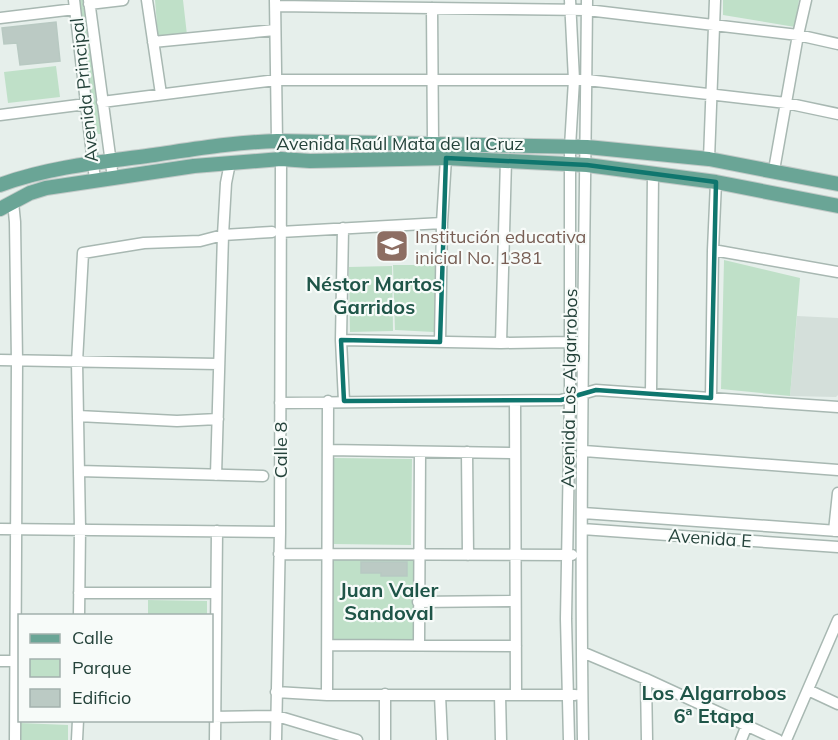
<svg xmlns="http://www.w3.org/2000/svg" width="838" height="740" font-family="Mulish,sans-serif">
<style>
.built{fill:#d4dfda}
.green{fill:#bfe0c8}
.building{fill:#bbcac4;stroke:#b8c9c2;stroke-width:1.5}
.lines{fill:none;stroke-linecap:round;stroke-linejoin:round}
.minor-casing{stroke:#a8b8b2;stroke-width:13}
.major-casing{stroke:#c2cac8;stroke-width:16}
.minor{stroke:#fff;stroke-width:10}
.major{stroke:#6aa596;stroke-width:14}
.marked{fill:none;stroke:#0f766e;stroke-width:4.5;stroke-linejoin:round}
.labels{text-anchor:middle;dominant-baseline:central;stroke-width:4.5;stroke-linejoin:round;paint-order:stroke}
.street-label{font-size:18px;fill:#24423a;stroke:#f7fbf9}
.education-label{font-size:18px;fill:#785e54;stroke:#f7fbf9;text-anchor:start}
.neighbourhood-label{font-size:20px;font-weight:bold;fill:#1f5548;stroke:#f7fbf9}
</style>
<rect width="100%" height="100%" fill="#e6efeb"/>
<path class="built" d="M797,316L838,318V395L836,397L790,396Z"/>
<path class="green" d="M77,0H86L101,131V134H95Z
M155,0H183L187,35L158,37Z
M723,0H799L795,27L723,15Z
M56,66L60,97L8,103L4,72Z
M724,260L800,278L790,396L721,389Z
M393,265H436L434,332L395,330Z
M392,266L393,331L350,332L349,267Z
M334,458L412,459L411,545L334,544Z
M333,557L413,558V640H332Z
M148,600L207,601V615H148Z
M20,723L68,725V740H20Z"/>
<path class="building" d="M56,22L60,61L20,65L17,43L4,44L2,28Z
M361,562H407V576H381V573H361Z"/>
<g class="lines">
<g class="minor-casing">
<path id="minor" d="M74,0L95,180
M89,0L113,178
M147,0L161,94
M275,0L277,141
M89,4L123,0
M275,6L587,10L798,35L838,44
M432,8L433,142
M0,18L75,9
M153,42L275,30
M102,102L276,80H587L786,103L838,114
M0,115L86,104
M709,159L715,0
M774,170L798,35L806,0
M13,202L15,222L17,361L15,740
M343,228L341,340L344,401
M280,232L442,223
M713,250L838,272
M341,340L501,343L570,342
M440,342L442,223L446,158
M501,343L506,160
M0,360L218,364
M651,393L653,173
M711,398L713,250L716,182
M515,401L516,695
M280,403L561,400L596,390L838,407
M78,416L177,421L218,419
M328,450L515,453
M584,451L838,470
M467,452L468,555
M79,471L263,476
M216,475L223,235L226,183L230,163
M583,513L838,531
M0,529L280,532
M582,529L838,547
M834,531L838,493
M279,554L572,555
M79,593H215
M418,602L515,601
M79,616L80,529L77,362L83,253L144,243L200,241L223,235L272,232
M328,645L516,646
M419,645L420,452
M582,652L646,679L778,740
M0,661H15
M646,679L647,740
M808,690L838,704
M276,692L327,695H575
M385,694V740
M327,695L328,401
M440,695L442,740
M500,695L501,740
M212,717L277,716L357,740
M77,740L78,720
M215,740L217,531
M276,740L280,532L281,159
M569,740L566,619L570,396V147L574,80L570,0
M583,740C579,493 585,247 587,0
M741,740L747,725
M786,740L838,620"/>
</g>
<g class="major-casing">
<path id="major" d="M0,185C49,167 102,162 154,155C195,149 236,142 277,141L587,147L709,159L838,184
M0,209L30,193L46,188L194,166L281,159L310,161L446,158L587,165L716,182L838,206"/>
</g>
<use href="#minor" class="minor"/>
<use href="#major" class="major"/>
</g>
<path class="marked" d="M446,158L587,165L716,182L711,398L596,390L561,400L344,401L341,340L440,342Z"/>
<defs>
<g id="school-square" transform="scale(1.725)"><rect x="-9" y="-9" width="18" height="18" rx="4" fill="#8d6e63" stroke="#f7fbf9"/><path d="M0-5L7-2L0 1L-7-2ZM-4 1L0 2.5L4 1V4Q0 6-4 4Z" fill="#fff"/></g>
</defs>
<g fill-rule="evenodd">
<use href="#school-square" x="392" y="246"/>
</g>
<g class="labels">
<g class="street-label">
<text transform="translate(84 90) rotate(-96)">Avenida Principal</text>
<text x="400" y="143">Avenida Raúl Mata de la Cruz</text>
<text transform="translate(569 388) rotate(-89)">Avenida Los Algarrobos</text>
<text transform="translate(280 450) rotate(-90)">Calle 8</text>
<text transform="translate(710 538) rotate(4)">Avenida E</text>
</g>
<g class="education-label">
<text x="415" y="236">Institución educativa<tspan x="415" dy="21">inicial No. 1381</tspan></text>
</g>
<g class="neighbourhood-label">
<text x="374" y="283">Néstor Martos<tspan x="374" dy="23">Garridos</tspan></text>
<text x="389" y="589">Juan Valer<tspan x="389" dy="23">Sandoval</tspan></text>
<text x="714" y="692">Los Algarrobos<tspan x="714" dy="23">6ª Etapa</tspan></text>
</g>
</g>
<rect x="18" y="614" width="195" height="108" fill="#f7fbf9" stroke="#a3b1ad" stroke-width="1.5"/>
<rect x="30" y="634" width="30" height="9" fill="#6aa596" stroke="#a3b1ad" stroke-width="1.5"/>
<text x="72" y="644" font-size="18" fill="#24423a">Calle</text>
<rect x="30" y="659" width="30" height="18" fill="#bfe0c8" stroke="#a3b1ad" stroke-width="1.5"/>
<text x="72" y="674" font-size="18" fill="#24423a">Parque</text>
<rect x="30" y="689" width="30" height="18" fill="#bbcac4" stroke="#a3b1ad" stroke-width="1.5"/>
<text x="72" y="704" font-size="18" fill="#24423a">Edificio</text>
</svg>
